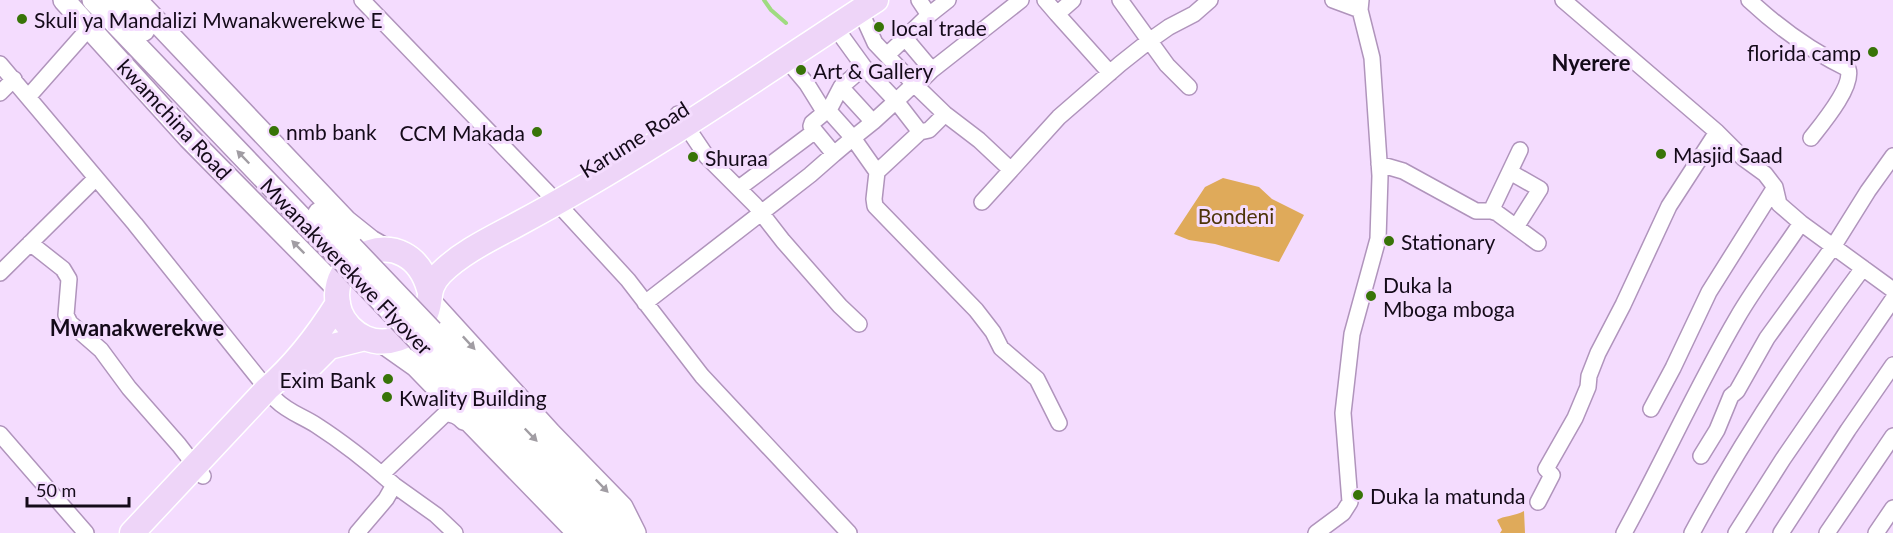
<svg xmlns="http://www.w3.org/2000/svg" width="1893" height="533" font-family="Lato,sans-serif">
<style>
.green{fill:#dfaa5a}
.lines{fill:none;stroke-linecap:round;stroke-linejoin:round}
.stream{stroke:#9fdb81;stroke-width:4}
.minor-casing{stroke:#b094bc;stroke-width:18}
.secondary-casing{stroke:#b094bc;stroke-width:24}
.primary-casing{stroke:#fff;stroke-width:27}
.minor{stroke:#fff;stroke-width:15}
.secondary{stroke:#fff;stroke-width:21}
.primary{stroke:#eed5f8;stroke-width:24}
.secondary-bridge-casing{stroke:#b094bc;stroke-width:24;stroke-linecap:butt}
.secondary-bridge{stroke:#fff;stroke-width:21}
.oneway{fill:#a19da3}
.poi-dot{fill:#387408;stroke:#f4dcfe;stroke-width:2}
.labels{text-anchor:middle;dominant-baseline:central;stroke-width:6;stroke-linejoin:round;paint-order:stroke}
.poi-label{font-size:21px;fill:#140a19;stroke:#f4dcfe;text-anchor:start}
.street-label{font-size:21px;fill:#140a19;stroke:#f4dcfe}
.park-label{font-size:21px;fill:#4d3409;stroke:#f4dcfe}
.neighbourhood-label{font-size:22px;font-weight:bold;fill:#140a19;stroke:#f4dcfe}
</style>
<rect width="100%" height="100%" fill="#f4dcfe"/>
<path class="green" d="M1223,178L1259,187L1272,199L1304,215L1279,262L1215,244L1189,240L1174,234L1205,187Z
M1524,511L1525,533H1491H1500L1502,530L1497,520C1503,516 1515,516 1524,511Z"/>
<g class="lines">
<path class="stream" d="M764,0L771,10L786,23"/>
<g class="minor-casing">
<path id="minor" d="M362,0L548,193L628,280L702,376L849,533
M1045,0L1057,14L1073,0
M1120,0L1167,65L1189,87
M1333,0L1360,10
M1563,0L1717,132L1743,158L1765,174L1775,187L1779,204L1801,223L1893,290
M1749,0C1779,28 1811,51 1848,69C1854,86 1822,124 1811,138
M860,10L875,43L914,84L945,114L979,140L1011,170
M1057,14L1110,73
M929,15L948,0
M835,27L864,67L896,101L873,122L841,87
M905,38L929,15L919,0
M887,55L905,38L932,70L916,86
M786,59L807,84L825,113
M0,64L135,224L276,400C288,412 302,416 316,425C344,443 369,463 394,485
M932,70L1021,0
M914,84L896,101L920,132L929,130L945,114
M0,93L14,79
M29,96L90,27
M828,110L853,138L873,122
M678,114L707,157L755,205L783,241L840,306L859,324
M815,131L834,154L853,138L877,172L920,132
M1379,164L1403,171L1476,211H1491L1497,213L1538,243
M877,172L874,199L875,206L976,310L993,332L1001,348L1037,379L1059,423
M1510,172L1540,189L1516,227
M739,188L815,131L811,126L812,123L830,108L841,87L864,67
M982,202L1059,117L1120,64L1149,41L1169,27L1194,14L1210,0
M1491,211L1520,150
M30,243L63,269L69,279L66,315L70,323L101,350L129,388L179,445L203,476
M0,273L96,178
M645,303L810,175L834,154
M1651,409L1673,368L1709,292L1775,187
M0,434L86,533
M1701,456L1717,430L1731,396L1737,391L1767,338L1833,247L1868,191L1893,156
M382,474L445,414C453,414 458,416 463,422
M1538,502L1552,475L1546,469L1575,418L1588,387L1589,376L1598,353L1623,305L1669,206L1717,132
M357,533L386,499L394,485L436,515L455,533
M1316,533L1343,513L1350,502L1343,413L1352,334L1378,239L1380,176L1372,58L1360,10L1361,0
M1624,533C1663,462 1696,388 1737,318C1756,285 1780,255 1801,223
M1692,533C1742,440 1800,353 1863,268
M1736,533L1783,459L1893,299
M1781,533L1848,430L1893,365
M1827,533L1893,436
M1876,533L1893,508"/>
</g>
<g class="secondary-casing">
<path id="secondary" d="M64,0L189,138L338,289
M93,0L342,260
M116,0L144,30
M136,0L346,221L371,241L385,249
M319,213L352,247
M429,300L550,433L622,507L635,533
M432,331L624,533
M382,342L416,366L578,533
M420,342L601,533"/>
</g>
<g class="primary-casing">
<path id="primary" d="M429,289C409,218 320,254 340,312C344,323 354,333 365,338C386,347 412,338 424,318C434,301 424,291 441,273C462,252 492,238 518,224C642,158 758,77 876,0
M308,368L329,347L365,338
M132,533L267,389C296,364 318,335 338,303"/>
</g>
<use href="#minor" class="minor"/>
<use href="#secondary" class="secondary"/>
<use href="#primary" class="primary"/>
<g class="secondary-bridge-casing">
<path id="secondary-bridge" d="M352,247L432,331
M342,260L420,342"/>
</g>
<use href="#secondary-bridge" class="secondary-bridge"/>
</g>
<defs><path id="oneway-solid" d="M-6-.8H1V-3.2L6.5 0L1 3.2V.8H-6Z" transform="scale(1.5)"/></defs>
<g class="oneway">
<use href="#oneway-solid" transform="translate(243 157) rotate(-134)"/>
<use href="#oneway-solid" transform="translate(298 247) rotate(-135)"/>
<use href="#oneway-solid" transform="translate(469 343) rotate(47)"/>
<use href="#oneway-solid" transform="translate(531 435) rotate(46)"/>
<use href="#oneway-solid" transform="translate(602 486) rotate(46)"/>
</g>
<g class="poi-dot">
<circle cx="22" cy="19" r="6"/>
<circle cx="879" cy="27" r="6"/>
<circle cx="1873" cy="52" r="6"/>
<circle cx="801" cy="70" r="6"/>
<circle cx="274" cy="131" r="6"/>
<circle cx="537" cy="132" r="6"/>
<circle cx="1661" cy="154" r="6"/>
<circle cx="693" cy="157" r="6"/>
<circle cx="1389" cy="241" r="6"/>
<circle cx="1371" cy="296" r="6"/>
<circle cx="388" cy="379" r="6"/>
<circle cx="387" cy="397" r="6"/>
<circle cx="1358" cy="495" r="6"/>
</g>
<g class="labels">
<g class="poi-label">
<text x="34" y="19">Skuli ya Mandalizi Mwanakwerekwe E</text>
<text x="891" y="27">local trade</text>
<text x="1861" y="52" text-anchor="end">florida camp</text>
<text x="813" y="70">Art &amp; Gallery</text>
<text x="286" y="131">nmb bank</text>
<text x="525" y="132" text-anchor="end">CCM Makada</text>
<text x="1673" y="154">Masjid Saad</text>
<text x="705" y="157">Shuraa</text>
<text x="1401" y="241">Stationary</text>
<text x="1383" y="284">Duka la<tspan x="1383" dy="24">Mboga mboga</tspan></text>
<text x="376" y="379" text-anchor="end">Exim Bank</text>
<text x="399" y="397">Kwality Building</text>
<text x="1370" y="495">Duka la matunda</text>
</g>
<g class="street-label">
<text transform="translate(175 119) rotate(47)">kwamchina Road</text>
<text transform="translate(634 139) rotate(-32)">Karume Road</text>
<text transform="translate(347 266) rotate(46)">Mwanakwerekwe Flyover</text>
</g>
<g class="park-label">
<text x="1236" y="215">Bondeni</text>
</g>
<g class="neighbourhood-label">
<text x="1591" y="62">Nyerere</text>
<text x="137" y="327">Mwanakwerekwe</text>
</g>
</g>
<path d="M27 497v9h102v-9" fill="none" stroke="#140a19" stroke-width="3"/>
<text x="36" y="497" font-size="18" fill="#140a19" stroke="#f4dcfe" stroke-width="4.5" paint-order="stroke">50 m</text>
</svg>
